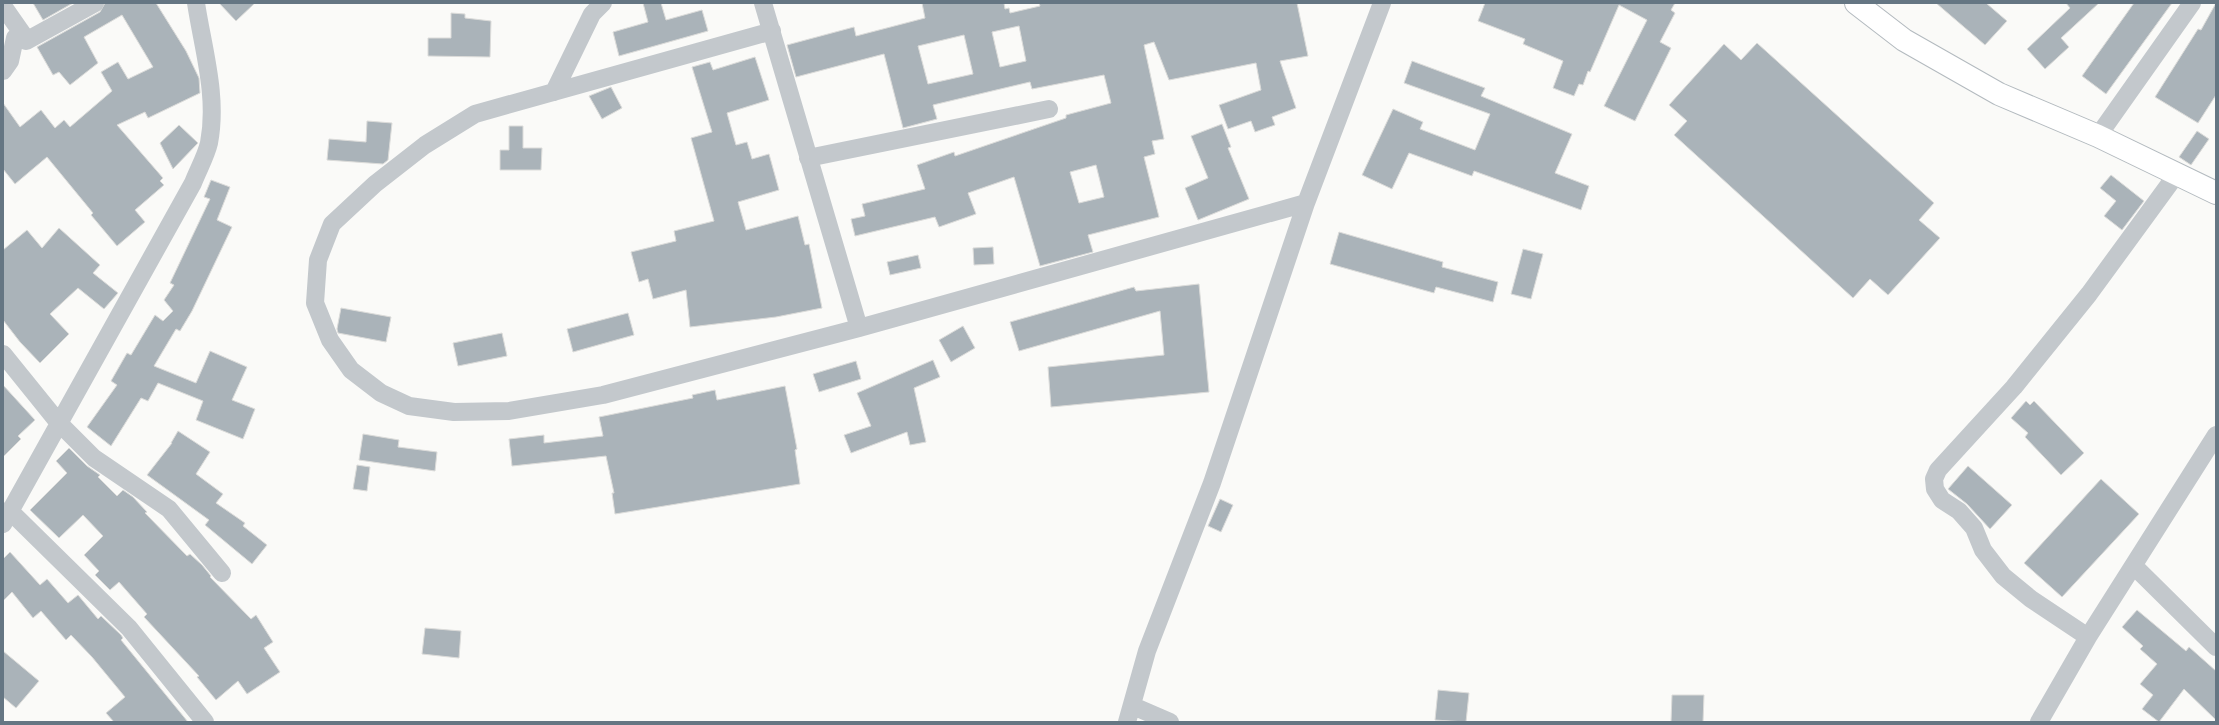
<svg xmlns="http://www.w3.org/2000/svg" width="2219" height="725" font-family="Cabin,sans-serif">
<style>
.building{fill:#aab3b9;stroke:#dcdcda;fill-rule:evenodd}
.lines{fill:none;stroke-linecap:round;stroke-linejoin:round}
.secondary-casing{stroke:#b3babf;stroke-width:24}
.street{stroke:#c3c8cc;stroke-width:18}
.secondary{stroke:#fff;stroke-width:22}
</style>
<rect width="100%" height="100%" fill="#fafaf8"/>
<!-- building -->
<path class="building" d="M33 3H73L43 20Z
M105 3H156L186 51 199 78 200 93 148 118 145 112 117 125 163 178 160 181 164 185 135 210 145 222 117 246 91 215 93 213 47 157 15 184 3 169V103L20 127 41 110 55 128 64 120 70 127 112 91 101 72 118 62 128 79 153 67 122 15 84 37 98 63 70 85 59 72 53 75 37 47 100 12Z
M219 3H255L236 21Z
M643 3H661L666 20 702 10 708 31 619 56 613 32 648 22Z
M922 3H1004L1005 9 1009 8 1010 13 1040 6 1039 3H1297L1308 56 1280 61 1296 108 1272 117 1275 125 1255 132 1251 121 1228 129 1219 105 1261 90 1256 63 1169 80 1154 42 1144 45 1164 139 1152 141 1155 154 1144 157 1159 217 1088 235 1093 252 1040 266 1014 177 968 193 976 214 939 227 935 217 855 236 851 219 865 216 862 204 925 189 917 165 954 152 955 156 1066 118V115L1111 103 1104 75 1032 89 1030 82 933 105 937 119 903 128 884 54 796 77 787 45 854 27 856 36 925 18ZM1019 26 1026 61 1000 67 992 32ZM964 35 973 74 928 84 918 46ZM1096 165 1104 197 1079 203 1070 172Z
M1485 3H1675L1671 10 1675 13 1660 42 1671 48 1635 121 1604 106 1647 20 1619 5 1590 72 1588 71 1583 85 1579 84 1574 96 1553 88 1563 61 1523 44 1525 39 1478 21Z
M1936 3H1986L2007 21 1985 45Z
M2066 3H2099L2061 38 2069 47 2045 69 2027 49 2070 8Z
M2134 3H2172L2106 94 2082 76Z
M2216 3V95L2198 123 2155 97 2198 29 2201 30Z
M451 13 465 14V18L491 21 490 57 428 56V38H451Z
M1757 43 1934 203 1919 220 1940 238 1888 295 1870 279 1853 298 1674 135 1687 121 1669 105 1724 44 1741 60Z
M755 57 769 100 727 113 736 145 747 142 752 159 769 154 779 190 738 202 746 230 798 216 805 245 809 244 822 308 776 317 690 327 686 290 653 299 648 279 639 282 631 252 676 241 674 231 714 221 691 138 712 132 692 67 710 62 713 70Z
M1412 61 1485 88 1481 96 1572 134 1555 173 1589 186 1581 210 1474 171 1472 176 1409 153 1392 189 1362 175 1393 109 1423 122 1420 129 1475 150 1490 114 1404 83Z
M611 87 622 108 602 119 589 96Z
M367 121 392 123 388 160 383 164 327 160 329 139 366 142Z
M1222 124 1231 147 1228 148 1249 199 1198 220 1185 188 1208 178 1191 136Z
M179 125 198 143 173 169 160 143Z
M509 126H523V148H542L541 170H500V150H509Z
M2197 131 2209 139 2191 165 2179 157Z
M2111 175 2144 201 2122 230 2104 216 2116 201 2100 188Z
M211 180 230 187 217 220 232 227 192 311 180 331 176 329 154 366 196 383 210 351 247 367 232 400 255 409 243 439 196 420 203 401 158 383 148 401 141 398 111 446 87 427 117 385 111 381 127 353 131 355 155 315 163 321 173 311 164 300 174 285 170 283 210 199 204 197Z
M59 228 100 265 93 273 118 293 104 309 78 288 50 314 69 334 40 363 20 342 3 320V250L27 230 42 248Z
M1339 232 1443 262 1442 267 1498 282 1493 302 1436 287 1434 293 1330 264Z
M993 247 994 264 974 265 973 248Z
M1523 249 1543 254 1531 299 1511 294Z
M918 255 921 268 890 275 887 262Z
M1199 284 1209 392 1051 407 1048 367 1164 355 1160 311 1019 351 1010 322 1134 287 1136 291Z
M341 308 391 317 386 342 338 333 337 329Z
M628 313 634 335 573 352 567 329Z
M963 326 975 348 951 362 939 340Z
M502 333 507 356 458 366 453 343Z
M933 360 940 377 914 388 926 442 910 445 907 432 851 453 844 435 871 426 857 393Z
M856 361 861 379 819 392 813 374Z
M3 385 35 420 18 436 21 439 3 457Z
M785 386 797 449 795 450 800 484 615 514 612 493H614L606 456 512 466 509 439 544 435V443L603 436 599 417 693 398 692 395 715 390 717 400Z
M2026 401 2030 405 2034 401 2084 453 2061 475 2025 437 2028 433 2011 418Z
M178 431 210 452 196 474 223 494 216 503 245 523 243 526 267 545 252 564 205 525 209 520 147 475 172 443H171Z
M363 434 399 440 398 447 437 452 435 471 359 460Z
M69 448 87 466 100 475 98 477 117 496 123 490 133 497 147 512 145 513 187 556 190 554 202 565 211 576 210 577 251 619 256 615 273 642 264 648 280 672 247 694 238 681 216 700 197 677 199 676 144 617 147 614 119 582 110 590 95 575 99 571 84 555 103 536 83 515 59 538 30 510 67 473 56 461Z
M357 465 370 467 367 491 353 489Z
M1968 466 2012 505 1990 529 1967 504 1948 489Z
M2101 479 2139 514 2062 597 2024 563Z
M1220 499 1233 505 1221 532 1208 526Z
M10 552 40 585 47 579 68 603 78 595 98 619 101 616 121 635 123 638 121 640 188 722H114L106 713 125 697 92 657 71 635 66 640 41 611 33 618 12 592 3 601V559Z
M2137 610 2186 651 2189 647 2216 671V720L2184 689 2159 722 2142 709 2153 695 2140 684 2157 664 2140 649 2143 646 2122 627Z
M425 628 461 631 459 658 422 654Z
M3 651 39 681 16 708 3 697Z
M1438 690 1469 693 1466 722 1435 720Z
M1672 695H1704L1703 722H1671Z"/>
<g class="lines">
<defs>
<path id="secondary" d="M1856 3 1904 40 1999 94 2098 136 2216 193"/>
</defs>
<!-- secondary casing -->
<use href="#secondary" class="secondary-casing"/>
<!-- street -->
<path class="street" d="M763 3 859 328
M3 6 24 36
M772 31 475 114 425 145 375 184 332 224 318 260 315 303 330 340 351 370 381 393 409 406 454 412 509 411 603 395 859 328 1306 203
M3 71 10 61 15 38 24 36 26 41 95 3
M554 92 592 14 603 3
M2098 136 2192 3
M808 158 1049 109
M3 354 58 422 94 458 169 509 222 573
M9 510 129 628 205 722
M3 524 193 183C198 170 206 156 209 143 218 96 203 49 196 3
M2134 566 2216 647
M2088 637 2031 599 2003 576 1983 550 1974 528 1959 511 1942 500 1935 489 1934 479 1938 470 2014 387 2089 294 2176 175
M1133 706 1170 722
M1127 722 1147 651 1212 483 1306 203 1382 3
M2039 722 2088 637 2216 435"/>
<!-- secondary -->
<use href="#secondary" class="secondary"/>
</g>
<!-- border -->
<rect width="2219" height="725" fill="none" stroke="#657683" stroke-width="8"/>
</svg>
